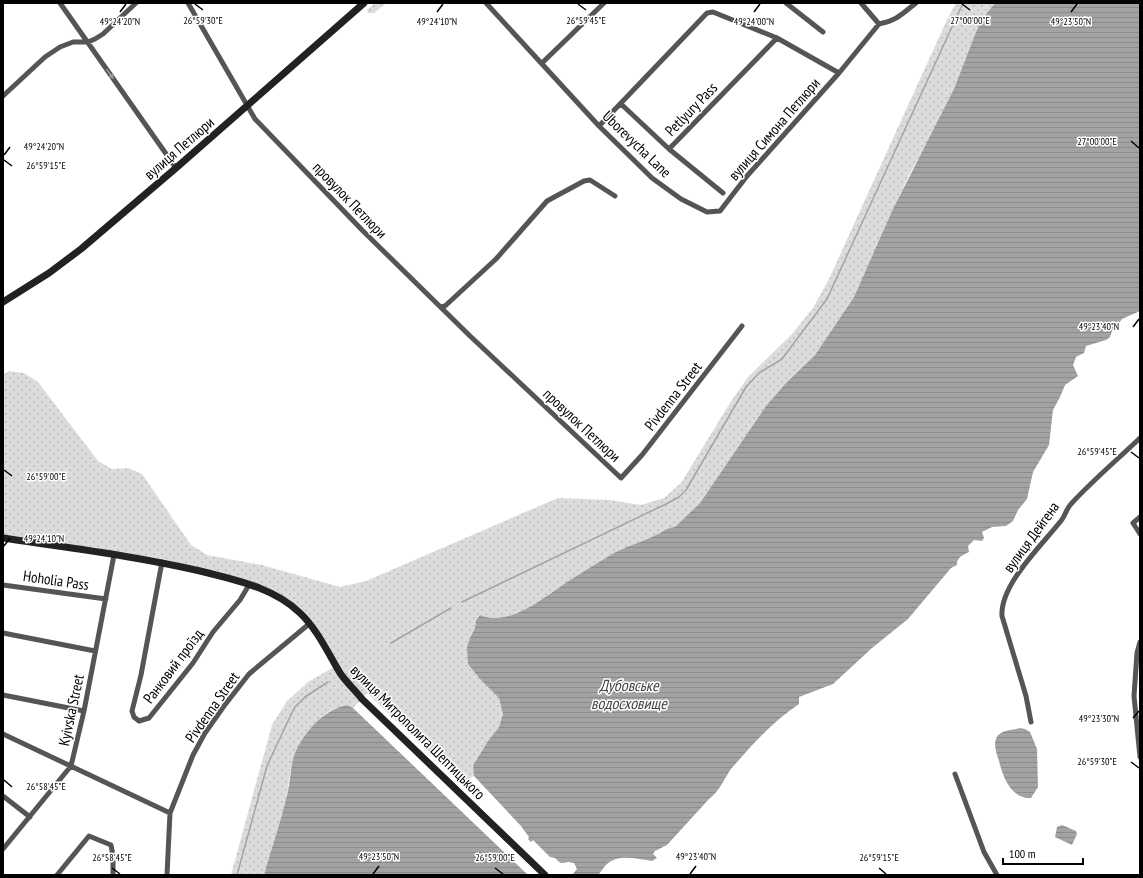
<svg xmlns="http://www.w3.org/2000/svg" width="1143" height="878" font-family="'PT Sans Narrow',sans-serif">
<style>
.grass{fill:url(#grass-dots)}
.water{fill:url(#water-rules)}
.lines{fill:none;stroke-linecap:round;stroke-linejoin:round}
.stream{stroke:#a3a3a3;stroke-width:1.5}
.street{stroke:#555;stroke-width:5}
.secondary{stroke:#222;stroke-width:7}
.oneway{fill:#999}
.ticks{fill:none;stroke:#000;stroke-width:1.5}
.labels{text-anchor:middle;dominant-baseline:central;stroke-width:3;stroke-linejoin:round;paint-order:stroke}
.street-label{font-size:15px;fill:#000;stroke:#fff}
.water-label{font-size:16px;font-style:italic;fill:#444;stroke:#fff}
.ticks-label{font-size:10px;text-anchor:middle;fill:#000;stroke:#fff;stroke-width:3;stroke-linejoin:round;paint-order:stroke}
</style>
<defs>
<pattern id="grass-dots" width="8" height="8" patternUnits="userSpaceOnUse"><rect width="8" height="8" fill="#dcdcdc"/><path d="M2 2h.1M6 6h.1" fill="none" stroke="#bbb" stroke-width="1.8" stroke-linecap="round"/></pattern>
<pattern id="water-rules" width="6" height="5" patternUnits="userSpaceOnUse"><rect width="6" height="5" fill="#a3a3a3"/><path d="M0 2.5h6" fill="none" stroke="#8b8b8b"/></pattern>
</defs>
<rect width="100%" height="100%" fill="#fff"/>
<!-- grass -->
<path class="grass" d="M375 3H386L374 13H368L367 10Z
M956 3H995L983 18 976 32 954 89 931 136 909 175 854 297 815 355 785 384 766 406 700 503 675 528C662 528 666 531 656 535 642 542 627 546 614 553 598 562 583 572 567 582 545 597 508 628 480 615L476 619 475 628 470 638 480 679 499 698 503 714 499 727 488 741 473 764 474 776 461 782 367 693 353 708C330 700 310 728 301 746 298 750 295 755 293 759 289 772 289 786 286 799 280 824 271 850 264 875H231L272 725 287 701 308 682 334 667 303 611 289 600 273 590 241 578 163 559 3 536V375L9 371 24 373 38 382 98 461 112 469 128 468 142 474 191 545 207 555 262 565 340 587 366 581 558 498 610 500 641 505 664 498 681 483 730 403 748 377 792 334 813 308 829 279 946 22Z"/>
<!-- water -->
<path class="water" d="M995 3H1140V311L1122 319 1119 323 1114 325 1110 337 1106 340 1086 346 1084 353 1076 357 1073 365 1078 376 1065 385 1060 397 1053 410 1049 445 1033 472 1027 499 1018 510 1013 521 1006 526 992 527 982 532 984 538 982 541 974 540 968 546 969 552C963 555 956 558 957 565L951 568 908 619 872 648 833 684 799 697V704C773 721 751 746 731 769 724 779 719 792 709 799L667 845 655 851 653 854 657 858 652 861C637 859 618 853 606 865 603 868 601 872 598 875H572L577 869 574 863 568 862 562 863 559 862 555 858 550 857 533 840 531 842 528 839 529 837 521 826 474 776 473 765 488 741 499 727 503 714 499 698 480 679 468 664 467 647 470 638 475 628 476 620 480 615C508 628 545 597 567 582 583 572 598 562 614 553 627 546 642 542 656 535 666 531 662 529 675 527L700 503 766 406 785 384 815 355 854 297 893 209 954 89 976 32 983 18Z
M347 705 353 708 528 875H264C271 850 280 824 286 799 290 786 290 772 293 759 301 735 322 710 347 705Z
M1020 728 1025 729 1030 732 1037 749 1038 787 1031 798C1011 799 1003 777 999 761 996 752 991 739 1001 733 1006 730 1014 730 1020 728Z
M1062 825 1076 831 1077 834 1072 845 1055 837 1057 827Z"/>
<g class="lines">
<!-- stream -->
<path class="stream" d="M462 602 666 504 679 497 686 490 746 387 759 373 782 359 827 299 963 3
M391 643 451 608
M237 875 267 766 288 721 295 707 305 697 328 682"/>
<!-- street -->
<path class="street" d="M60 3 176 168
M188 3 255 119 363 231 469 335 621 478 642 455 742 326
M486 3 599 126 652 178 681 199 707 212 720 211 747 176 839 73 879 24C896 21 902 14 916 3
M786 3 823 32
M861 3 879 24
M542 63 604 3
M3 96 45 57 60 47 73 42H88L95 39 103 34 136 3
M621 104 669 149 777 38
M599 126 707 13 713 12 777 38 839 73
M669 149 723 193
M441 307 445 306 496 259 547 201 584 181 590 180 615 196
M1140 517 1133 523 1140 534
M162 562 141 675 132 711 134 717 139 721 149 718 193 663 213 632 240 600 249 585
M3 585 106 599
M3 633 95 651
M1140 642 1137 653 1134 696 1140 757
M3 695 84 711
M1031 722 1026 696 1002 616C1000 585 1041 546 1060 522 1065 517 1066 509 1071 504 1092 481 1117 460 1140 438
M3 734 170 813
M955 774 984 852 997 875
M3 796 30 817
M3 849 71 766 84 711 114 555
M57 875 89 836 111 845 113 856V875
M167 875 170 813 193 755 205 733 224 706 249 674 309 624"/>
<!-- secondary -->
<path class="secondary" d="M3 302 49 273 81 249 176 168 364 3
M3 538C69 548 136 556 200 571 235 580 273 587 300 613 317 629 328 653 340 673 346 682 355 690 362 699L545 875"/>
</g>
<!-- one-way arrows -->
<defs><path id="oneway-solid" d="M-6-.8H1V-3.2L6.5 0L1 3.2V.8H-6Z"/></defs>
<use class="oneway" href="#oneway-solid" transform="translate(110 74) rotate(55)"/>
<!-- ticks -->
<path class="ticks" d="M195 4 203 10M578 4 586 10M962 4 970 10M120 12 126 4M437 12 443 4M754 12 760 4M1071 12 1077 4M1131 141 1139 148M4 155 10 147M4 160 12 166M1133 327 1139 319M1131 452 1139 458M4 470 12 476M4 546 10 538M1133 718 1139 711M1131 762 1139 768M4 780 12 787M112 868 120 874M495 868 503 874M879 868 886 874M373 874 379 866M690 874 696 866"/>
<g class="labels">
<!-- street labels -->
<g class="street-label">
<text transform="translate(691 109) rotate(-46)">Petlyury Pass</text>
<text transform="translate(774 129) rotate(-49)">вулиця Симона Петлюри</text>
<text transform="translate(637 144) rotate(44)">Uborevycha Lane</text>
<text transform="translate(179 148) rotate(-41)">вулиця Петлюри</text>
<text transform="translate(350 200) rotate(46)">провулок Петлюри</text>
<text transform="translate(673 396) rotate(-52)">Pivdenna Street</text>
<text transform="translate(582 425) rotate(43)">провулок Петлюри</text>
<text transform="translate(1031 537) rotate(-54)">вулиця Дейгена</text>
<text transform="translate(56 580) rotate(8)">Hoholia Pass</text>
<text transform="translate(173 666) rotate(-53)">Ранковий проїзд</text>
<text transform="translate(212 707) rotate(-55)">Pivdenna Street</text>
<text transform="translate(71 710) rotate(-78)">Kyivska Street</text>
<text transform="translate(418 732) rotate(45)">вулиця Митрополита Шептицького</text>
</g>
<!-- water labels -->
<g class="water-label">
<text x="629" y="685">Дубовське<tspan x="629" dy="18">водосховище</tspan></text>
</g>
</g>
<g class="ticks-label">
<text x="203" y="24">26°59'30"E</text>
<text x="586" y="24">26°59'45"E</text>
<text x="970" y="24">27°00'00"E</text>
<text x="120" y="25">49°24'20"N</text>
<text x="437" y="25">49°24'10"N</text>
<text x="754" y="25">49°24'00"N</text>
<text x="1071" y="25">49°23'50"N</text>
<text x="1097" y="145">27°00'00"E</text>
<text x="44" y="150">49°24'20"N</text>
<text x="46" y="169">26°59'15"E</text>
<text x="1099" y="330">49°23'40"N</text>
<text x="1097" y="455">26°59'45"E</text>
<text x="46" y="480">26°59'00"E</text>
<text x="44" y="542">49°24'10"N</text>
<text x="1099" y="722">49°23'30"N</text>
<text x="1097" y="765">26°59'30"E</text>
<text x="46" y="790">26°58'45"E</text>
<text x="379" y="860">49°23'50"N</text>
<text x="696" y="860">49°23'40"N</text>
<text x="112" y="861">26°58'45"E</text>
<text x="495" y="861">26°59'00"E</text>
<text x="879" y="861">26°59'15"E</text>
</g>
<!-- border -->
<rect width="1143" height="878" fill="none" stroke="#000000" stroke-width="8"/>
<!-- scale -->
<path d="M1003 858v6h80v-6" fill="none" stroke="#000000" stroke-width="2"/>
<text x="1009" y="858" font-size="12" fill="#000000" stroke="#ffffff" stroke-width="3" paint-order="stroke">100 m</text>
</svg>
